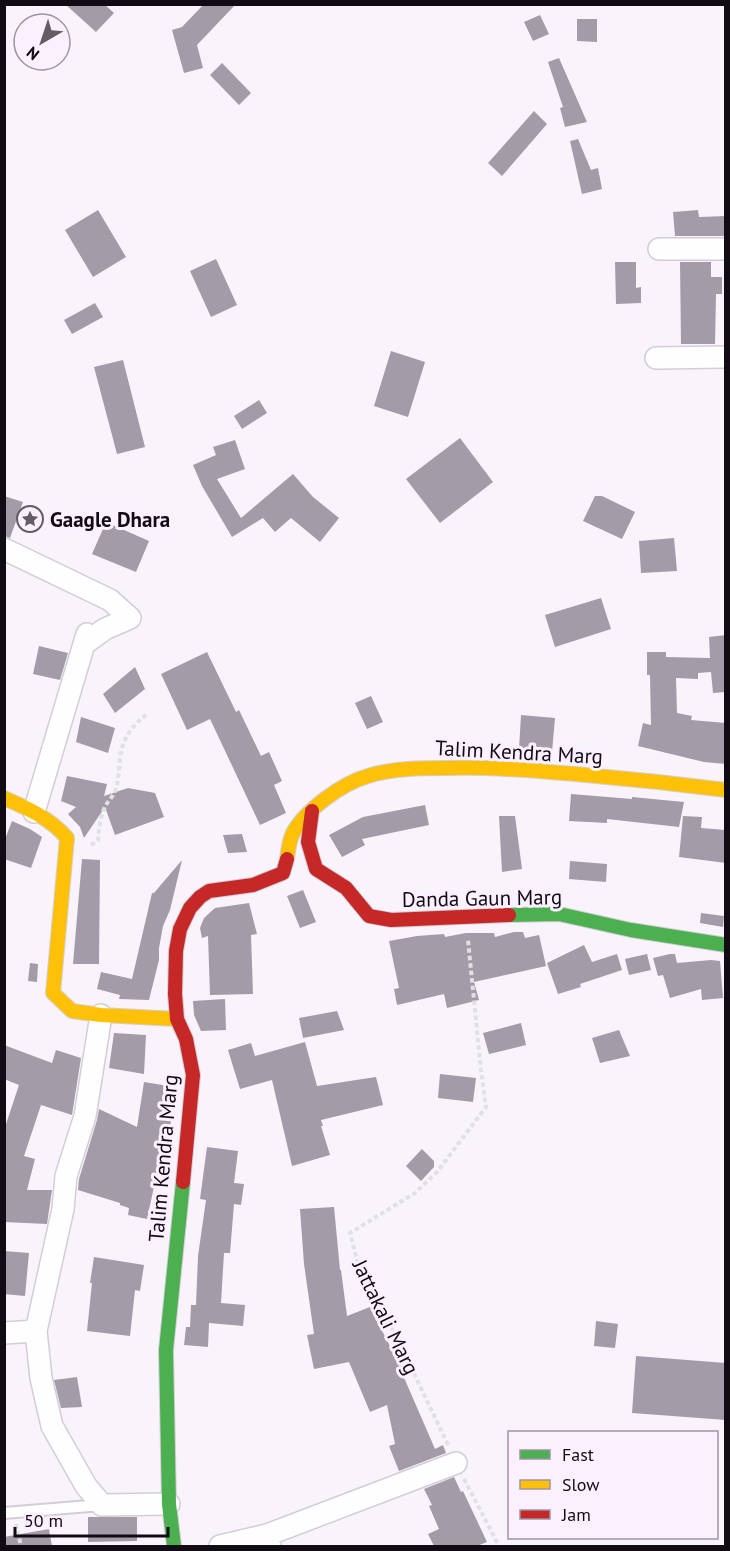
<svg xmlns="http://www.w3.org/2000/svg" width="730" height="1551" font-family="'PT Sans',sans-serif">
<style>
.building{fill:#a39ba7}
.lines{fill:none;stroke-linecap:round;stroke-linejoin:round}
.lane-casing{stroke:#d3ced6;stroke-width:14}
.street-casing{stroke:#d3ced6;stroke-width:24}
.fast-casing{stroke:#d3ced6;stroke-width:16}
.slow-casing{stroke:#d3ced6;stroke-width:16}
.jam-casing{stroke:#d3ced6;stroke-width:16}
.path{stroke:#e1e0e2;stroke-width:4;stroke-dasharray:4.5 3;stroke-linecap:butt}
.lane{stroke:#fefdff;stroke-width:10}
.street{stroke:#fefdff;stroke-width:21}
.fast{stroke:#4caf50;stroke-width:14}
.slow{stroke:#ffc107;stroke-width:14}
.jam{stroke:#c62828;stroke-width:14}
.labels{text-anchor:middle;dominant-baseline:central;stroke-width:6;stroke-linejoin:round;paint-order:stroke}
.poi-label{font-size:21px;font-weight:bold;fill:#110c13;stroke:#faf0ff;text-anchor:start}
.street-label{font-size:21px;fill:#110c13;stroke:#faf0ff}
</style>
<rect width="100%" height="100%" fill="#f9f4fc"/>
<!-- building -->
<path class="building" d="M65 4H104L114 13 96 32Z
M204 4H236L197 45 203 68 184 73 172 30 182 27Z
M540 15 549 34 533 41 524 22Z
M577 19H597V42L577 41Z
M559 58 587 122 565 127 560 108 563 107 548 62Z
M222 63 251 93 239 105 210 75Z
M534 111 547 124 502 176 488 163Z
M578 139 591 170 598 168 602 189 582 194 570 141Z
M98 210 126 257 93 277 65 230Z
M698 210 699 217 726 216V236H675L673 212Z
M216 259 237 305 211 317 190 271Z
M615 262H636V288L641 287V303L616 304Z
M680 262H711V277H722V294H716L715 344H681Z
M95 303 103 317 72 334 64 320Z
M391 351 425 362 408 417 374 406Z
M123 360 145 447 117 454 94 367Z
M259 400 267 413 242 429 234 416Z
M460 438 493 482 440 523 406 479Z
M235 440 245 469 217 479 241 518 293 474 313 497 339 518 320 542 291 518 275 532 263 518 232 537 202 486 193 465 216 455 213 447Z
M4 496 23 502 10 538 4 536Z
M595 496H602L635 512 622 539 583 521Z
M106 522 149 541 136 572 92 554Z
M674 538 677 571 641 573 639 541Z
M601 598 611 629 555 647 545 615Z
M726 635V692L713 693 711 672 698 673V679L676 678 677 713 692 716 691 720 726 723V764L704 762 638 746 643 723 651 725 650 675H647V652H666V657L710 658 709 637Z
M39 646 68 653 60 680 33 674Z
M207 652 236 712 239 710 261 756 269 752 282 781 274 785 286 813 260 825 210 719 187 730 161 674Z
M135 667 145 689 115 713 103 694Z
M371 696 383 722 367 729 355 703Z
M521 715 555 718 552 752 519 749Z
M81 717 115 728 108 753 76 742Z
M67 776 107 784 104 796 128 788 155 793 164 817 115 835 105 807 84 838 80 827 68 814 76 807 61 801Z
M571 794 632 799V797L684 802 679 827 607 819V823L569 821Z
M425 805 429 825 362 839 365 845 342 857 329 835 363 817Z
M499 816H515L522 869 502 872Z
M683 816 702 817 701 828 726 830V863L679 857Z
M12 821 30 829 42 837 31 868 4 859V842Z
M242 834 247 852 228 853 223 835Z
M82 859 100 860 99 964H73Z
M182 860 170 910 163 926 159 948V960L149 1000 119 999 120 995 97 989 101 972 132 979 152 893H154Z
M570 861 607 864 606 882 569 879Z
M303 890 316 922 300 928 287 896Z
M249 903 257 934 251 935 253 994 210 995 208 936 202 938 200 928 204 918 215 908Z
M701 913 724 916 723 927 700 923Z
M514 932H523L525 938 539 935 546 966 474 982 479 1000 447 1008 444 994 397 1005 394 989 399 988 389 941 417 936 444 934 445 937 466 933H494L495 937Z
M584 945 592 962 617 954 622 970 580 984 581 987 558 994 547 963Z
M647 954 651 970 629 975 625 959Z
M670 954H675L677 963 711 960 720 961 723 998 702 1000 701 989 670 998 663 975 658 976 653 958Z
M30 963 38 964 37 982 28 981Z
M225 999 226 1030 201 1031 194 1015 193 1001Z
M337 1011 344 1030 303 1038 299 1018Z
M521 1023 526 1045 489 1054 483 1033Z
M619 1030 630 1056 600 1063 592 1038Z
M114 1033 146 1035 144 1074 109 1068Z
M305 1042 317 1086 376 1077 383 1105 321 1120 323 1126H321L330 1155 292 1166 272 1080 240 1089 228 1050 251 1043 255 1056Z
M4 1045 52 1063 56 1050 81 1058 72 1115 41 1105 24 1156 35 1159 27 1190H52L47 1224 4 1222V1130L19 1085 4 1079Z
M440 1074 476 1078 473 1102 438 1098Z
M144 1082 175 1087 172 1116 161 1174 157 1173 147 1219 128 1215 129 1208 120 1205V1203L78 1190 79 1179 97 1120 99 1109 137 1127Z
M207 1147 238 1151 234 1183 244 1184 241 1205 234 1204 230 1253H224L221 1303 245 1305 243 1326 209 1323 208 1347 184 1345 186 1327H190L191 1305H196L198 1256 206 1200 200 1199Z
M422 1149 434 1161V1167L421 1181 406 1166Z
M334 1207 340 1270H341L347 1316 370 1307 394 1354 399 1352 407 1371 402 1373 435 1449 443 1445 446 1453 399 1471 389 1446 395 1444 387 1405 370 1412 349 1362 314 1369 307 1335 314 1334 304 1264 300 1209Z
M4 1251 29 1253 25 1296 4 1294Z
M94 1257 144 1265 140 1291 135 1290 130 1336 87 1331 92 1283H90Z
M596 1321 618 1324 615 1348 594 1346Z
M636 1356 726 1363V1420L632 1413Z
M77 1377 82 1407 61 1408 54 1380Z
M454 1477 461 1492 463 1491 487 1542 477 1546H434L428 1534 439 1529 429 1506 432 1505 424 1489Z
M88 1517H137V1541L88 1542Z
M49 1529 52 1546H4V1537Z"/>
<g class="lines">
<defs>
<path id="lane" d="M4 1513 102 1505"/>
<path id="street" d="M659 249H726
M656 358 726 357
M4 549 110 600 130 618 105 629 84 644
M34 812 87 634
M36 1331 63 1209 66 1176 85 1116 101 1015
M4 1333 36 1331 41 1378 52 1426 86 1486 102 1505 169 1504
M267 1535 456 1463
M220 1546 267 1535 270 1546"/>
<path id="fast" d="M509 915 559 914 631 930 726 945
M174 1546 169 1504 166 1350 183 1182"/>
<path id="slow" d="M4 798C27 808 50 818 67 838L53 993 72 1011 101 1015 177 1019
M287 859C288 851 289 841 293 833 305 810 343 783 368 776 393 768 423 768 449 768 495 767 540 771 586 775 632 779 679 784 726 790"/>
<path id="jam" d="M312 811 308 842 316 869 346 888 369 916 391 920 509 915
M183 1182 193 1075 186 1039 177 1019 175 994 176 951 180 929 190 908 200 897 209 891 253 885 283 873 287 859"/>
</defs>
<!-- lane casing -->
<use href="#lane" class="lane-casing"/>
<!-- street casing -->
<use href="#street" class="street-casing"/>
<!-- fast casing -->
<use href="#fast" class="fast-casing"/>
<!-- slow casing -->
<use href="#slow" class="slow-casing"/>
<!-- jam casing -->
<use href="#jam" class="jam-casing"/>
<!-- path -->
<path class="path" d="M91 845 98 840C99 829 100 817 105 807 107 802 113 797 115 791 119 780 119 769 120 758 122 739 132 726 146 715
M448 1445 401 1346 358 1264 350 1233 415 1193 437 1172 486 1107 481 1070 468 940
M464 1479 499 1546
M16 1524 21 1546"/>
<!-- lane -->
<use href="#lane" class="lane"/>
<!-- street -->
<use href="#street" class="street"/>
<!-- fast -->
<use href="#fast" class="fast"/>
<!-- slow -->
<use href="#slow" class="slow"/>
<!-- jam -->
<use href="#jam" class="jam"/>
</g>
<!-- icons -->
<defs>
<symbol id="sight-ring" viewBox="-11 -11 22 22"><circle r="9.5" fill="#faf0ff" stroke="#625d65" stroke-width="1.5"/><path d="M0-6L1.8-2.2L6-1.7L2.9 1.2L3.7 5.4L0 3.3L-3.7 5.4L-2.9 1.2L-6-1.7L-1.8-2.2Z" fill="#625d65"/></symbol>
</defs>
<g fill-rule="evenodd">
<use href="#sight-ring" x="15" y="504" width="30" height="30"/>
</g>
<g class="labels">
<!-- poi labels -->
<g class="poi-label">
<text x="50" y="519">Gaagle Dhara</text>
</g>
<!-- street labels -->
<g class="street-label">
<text transform="translate(519 752) rotate(3)">Talim Kendra Marg</text>
<text transform="translate(482 898) rotate(-1)">Danda Gaun Marg</text>
<text transform="translate(163 1158) rotate(-85)">Talim Kendra Marg</text>
<text transform="translate(386 1317) rotate(64)">Jattakali Marg</text>
</g>
</g>
<!-- border -->
<rect width="730" height="1551" fill="none" stroke="#110c13" stroke-width="12"/>
<!-- legend -->
<rect x="508" y="1431" width="210" height="108" fill="#faf0ff" stroke="#9d95a1" stroke-width="1.5"/>
<rect x="520" y="1450" width="30" height="9" fill="#4caf50" stroke="#9d95a1" stroke-width="1.5"/>
<text x="562" y="1461" font-size="18" fill="#110c13">Fast</text>
<rect x="520" y="1480" width="30" height="9" fill="#ffc107" stroke="#9d95a1" stroke-width="1.5"/>
<text x="562" y="1491" font-size="18" fill="#110c13">Slow</text>
<rect x="520" y="1510" width="30" height="9" fill="#c62828" stroke="#9d95a1" stroke-width="1.5"/>
<text x="562" y="1521" font-size="18" fill="#110c13">Jam</text>
<!-- north arrow -->
<g transform="translate(42 42) rotate(219)"><circle r="28" fill="#faf0ff" stroke="#9d95a1" stroke-width="1.5"/>
<path d="M0-4.5L10 22L0 15L-10 22Z" fill="#625d65"/>
<text y="-9" font-size="16" font-weight="bold" text-anchor="middle" fill="#110c13">N</text>
</g>
<!-- scale -->
<path d="M15 1527v9h153v-9" fill="none" stroke="#110c13" stroke-width="3"/>
<text x="24" y="1527" font-size="18" fill="#110c13" stroke="#faf0ff" stroke-width="4.5" paint-order="stroke">50 m</text>
</svg>
